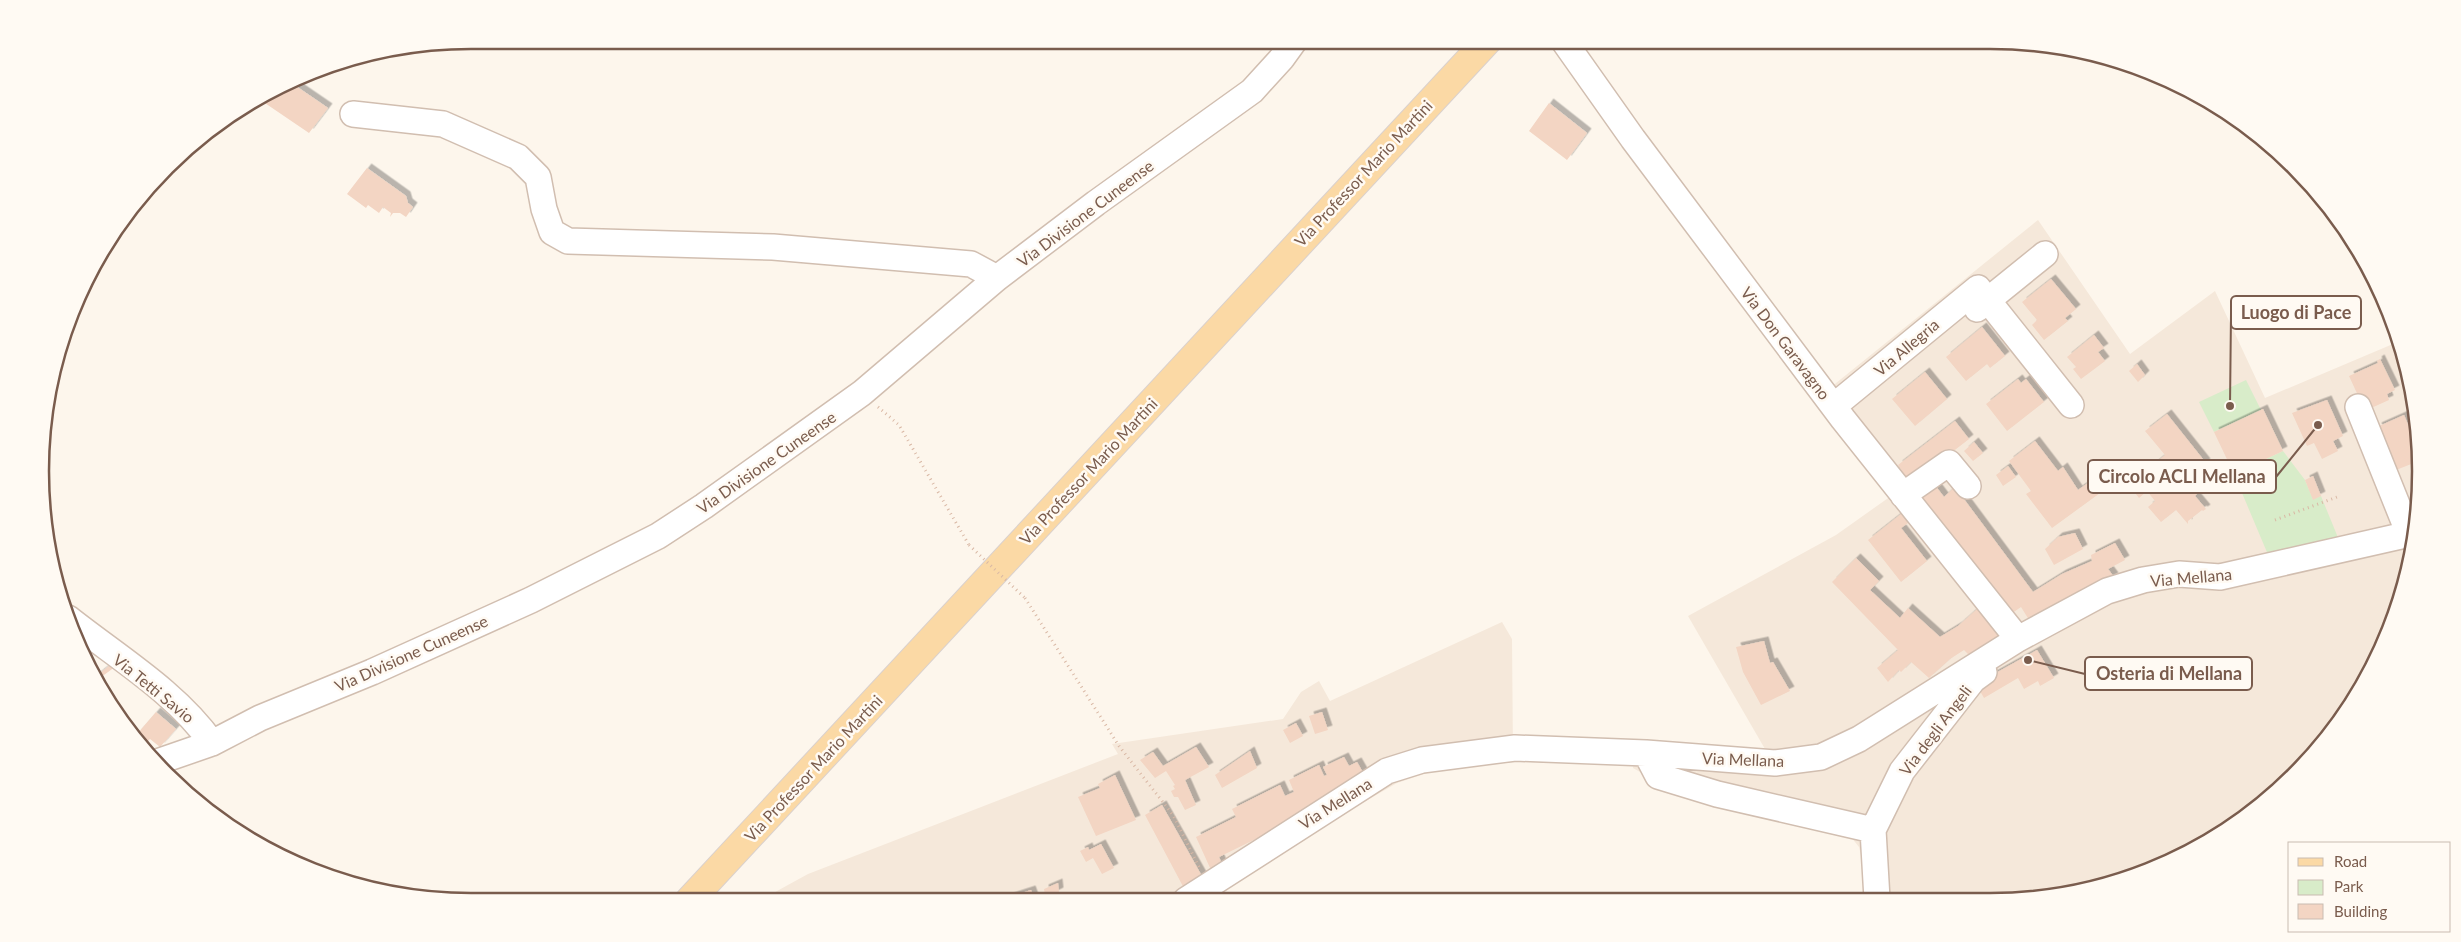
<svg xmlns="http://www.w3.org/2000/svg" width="2461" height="942" font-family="Lato,sans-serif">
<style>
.residential{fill:#f5e8da}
.green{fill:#d8ecc9}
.building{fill:#f3d5c3;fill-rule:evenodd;filter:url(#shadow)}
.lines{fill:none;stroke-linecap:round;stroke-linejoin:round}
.minor-casing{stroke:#d1beb0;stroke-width:28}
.major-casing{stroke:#dad1cd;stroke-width:30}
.path{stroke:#d9b8a5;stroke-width:3;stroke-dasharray:1 4;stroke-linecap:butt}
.minor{stroke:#fff;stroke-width:25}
.major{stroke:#fbd9a5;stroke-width:28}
.path-bridge{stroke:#d9b8a5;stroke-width:3;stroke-dasharray:1 4;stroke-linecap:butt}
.labels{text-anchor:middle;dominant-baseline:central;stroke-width:5;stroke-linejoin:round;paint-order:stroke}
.street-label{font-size:16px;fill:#7a5c4d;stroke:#fffaf3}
.rim{fill:none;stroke:#7a5c4d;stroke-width:2.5}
.leader{fill:none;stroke:#7a5c4d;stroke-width:2}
.callout-dot{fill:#7a5c4d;stroke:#fffaf3;stroke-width:2}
.callout{fill:#fffaf3;stroke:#7a5c4d;stroke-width:2}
.callout-label{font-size:18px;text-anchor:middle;font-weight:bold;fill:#7a5c4d}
</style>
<defs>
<filter id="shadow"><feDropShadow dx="4.5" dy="-4.5" stdDeviation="0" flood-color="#0004"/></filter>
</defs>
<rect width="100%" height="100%" fill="#fdf6ec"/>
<!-- residential -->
<path class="residential" d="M2038 220 2130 354 2215 291 2265 398 2400 341 2417 415 2420 499 2406 583 2363 687 2274 795 2180 858 2047 898 1865 899 1861 855 1859 847 1851 837 1647 776 1633 768 1637 743 1765 749 1688 616 1836 535 1891 496 1820 396Z
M1502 622 1512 639 1513 756 1433 771 1397 783 1236 876 1210 900 759 901 808 874 1118 754 1112 744 1283 719 1301 692 1319 681 1330 701Z"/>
<!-- green -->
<path class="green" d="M2246 380 2261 410 2214 432 2199 402Z
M2283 451 2305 480 2313 499 2321 496 2339 540 2269 557 2234 474Z"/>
<!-- building -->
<path class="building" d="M290 82 328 108 309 133 256 97Z
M1549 103 1587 133 1567 160 1529 131Z
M367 168 406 196 408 203 413 207 406 217 400 213H393L390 217 391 213 383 207 379 213 368 205 366 208 347 194Z
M2051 279 2076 309 2065 318 2068 321 2044 340 2032 325 2037 320 2022 302Z
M1982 327 2005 356 1990 368 1987 364 1966 381 1946 357Z
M2094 335 2104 348 2098 352 2105 361 2081 379 2073 369 2076 367 2067 357Z
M2380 359 2395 390 2387 394 2389 400 2369 409 2361 402 2349 376 2378 363 2377 361Z
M2137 364 2145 375 2138 382 2129 371Z
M1925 372 1947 399 1915 426 1892 399Z
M2018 379 2021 383 2026 379 2044 402 2007 431 1986 404Z
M2327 400 2343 436 2333 441 2338 451 2322 459 2314 443 2307 446 2292 413Z
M2263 409 2283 451 2234 474 2214 432Z
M2167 414 2206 463 2198 469 2208 479V482L2195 496 2206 509 2203 511 2202 510 2188 521V524L2176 510 2161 522 2148 507 2155 501 2147 491 2139 498 2129 485 2165 455 2145 431ZM2172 465 2178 472 2171 478 2165 470Z
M2404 415 2418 448 2419 461 2396 470 2377 427Z
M1955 421 1969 439 1912 483 1894 472 1900 468 1898 465Z
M2035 441 2058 471 2063 467 2078 490 2102 473 2111 485 2052 528 2026 494 2031 491 2009 461Z
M1974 442 1983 453 1973 461 1964 451Z
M2008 466 2016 477 2003 486 1996 475Z
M2313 476 2321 496 2313 500 2305 480Z
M1931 480 1944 497 1955 487 2033 592 2062 574 2092 561 2091 555 2115 543 2125 560 2108 569 2114 577 2031 623 2021 607 2005 618 1913 495Z
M1901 514 1908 523 1901 528 1927 561 1901 582 1868 540Z
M2075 533 2083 549 2054 565 2045 549 2058 537Z
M1856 558 1879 581 1870 590 1900 618 1908 608 1940 637 1958 626 1984 603 2007 631 1969 655 1964 650 1950 659 1929 678 1911 662 1901 672 1899 670 1888 682 1877 668 1898 650 1832 582Z
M1764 641 1770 663 1773 662 1790 691 1761 705 1743 672 1736 647Z
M2037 650 2054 678 2040 686 2038 681 2024 689 2018 678 1984 698 1976 684Z
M115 661 119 664 97 680 95 677Z
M156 712 176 729 160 747 150 739 147 742 137 734Z
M1322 712 1328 730 1315 734 1309 716Z
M1296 723 1303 736 1290 743 1283 730Z
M1196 747 1209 767 1185 780 1196 805 1185 810 1178 797H1174L1171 791 1175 789 1173 786 1175 785 1166 771 1155 778 1140 760 1153 752 1163 766Z
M1250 751 1257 768 1222 788 1215 775Z
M1344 757 1349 766 1357 762 1365 776 1274 830 1219 857 1222 864 1211 870 1196 837 1236 817 1232 809 1280 785 1285 796 1294 792 1289 780 1319 765 1324 776 1327 775 1323 767Z
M1115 775 1136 820 1096 836 1078 797 1100 788 1098 784Z
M1162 805 1203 878 1186 892 1145 815Z
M1101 844 1114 868 1102 874 1093 858 1086 862 1080 851 1088 847 1089 850Z
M1058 883 1059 892 1053 895 1054 901H1046L1044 889Z
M1031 890 1035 901H1000V900Z"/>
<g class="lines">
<defs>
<path id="minor" d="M1563 40 1633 139 1843 419 2018 639
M353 114 443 124 518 157 538 177 544 209 552 232 568 241 773 247 971 264 997 278
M1977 309 2045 254
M1834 406 1978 288 2071 405
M2358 407 2409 534
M1903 495 1949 463 1968 486
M68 618C117 657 176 692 212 743
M1646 753 1658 776 1717 794 1873 830
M160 761 212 743 260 718 372 672 531 600 658 536 704 506 862 393 997 278 1096 203 1252 91 1282 58 1295 40
M1877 899 1873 830 1902 771 1973 680 1984 672
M1186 900 1387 771 1422 760 1515 748 1646 753 1775 763 1821 757 1859 739 2018 639 2107 591 2143 580 2179 574 2220 577 2414 533"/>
<path id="major" d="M689 901 1488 40"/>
</defs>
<!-- minor casing -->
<use href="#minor" class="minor-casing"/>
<!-- major casing -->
<use href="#major" class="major-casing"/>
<!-- path -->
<path class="path" d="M878 407 899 425 969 545
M2275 520 2337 497
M1025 598 1119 746 1173 815 1199 867"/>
<!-- minor -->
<use href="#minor" class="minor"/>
<!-- major -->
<use href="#major" class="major"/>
<!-- path-bridge -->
<path class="path-bridge" d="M969 545 1025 598"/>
</g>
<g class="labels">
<!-- street labels -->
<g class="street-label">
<text transform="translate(1363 173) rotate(-47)">Via Professor Mario Martini</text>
<text transform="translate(1085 213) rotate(-37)">Via Divisione Cuneense</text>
<text transform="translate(1786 343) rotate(53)">Via Don Garavagno</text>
<text transform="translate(1906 347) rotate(-40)">Via Allegria</text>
<text transform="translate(766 462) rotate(-35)">Via Divisione Cuneense</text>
<text transform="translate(1088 471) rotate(-47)">Via Professor Mario Martini</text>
<text transform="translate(2191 577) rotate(-5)">Via Mellana</text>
<text transform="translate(411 653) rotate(-24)">Via Divisione Cuneense</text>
<text transform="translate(154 688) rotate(39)">Via Tetti Savio</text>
<text transform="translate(1935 730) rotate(-53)">Via degli Angeli</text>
<text transform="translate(1743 759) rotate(2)">Via Mellana</text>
<text transform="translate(813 768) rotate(-47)">Via Professor Mario Martini</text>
<text transform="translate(1335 803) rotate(-32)">Via Mellana</text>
</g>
</g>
<!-- crop -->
<path d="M0 0H2461V942H0ZM471 49H1990A422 422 0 0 1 2412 471V471A422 422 0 0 1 1990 893H471A422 422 0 0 1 49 471V471A422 422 0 0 1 471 49Z" fill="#fffaf3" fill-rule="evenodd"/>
<path class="rim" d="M471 49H1990A422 422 0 0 1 2412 471V471A422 422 0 0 1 1990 893H471A422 422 0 0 1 49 471V471A422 422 0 0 1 471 49Z"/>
<!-- callouts -->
<path class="leader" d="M2230 406L2231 313M2318 425L2276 477M2028 660L2085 674"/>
<g class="callout-dot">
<circle cx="2230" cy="406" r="5"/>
<circle cx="2318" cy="425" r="5"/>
<circle cx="2028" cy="660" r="5"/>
</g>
<g class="callout">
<rect x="2231" y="296" width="130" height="33" rx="5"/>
<rect x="2088" y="460" width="188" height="33" rx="5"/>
<rect x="2085" y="657" width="167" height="33" rx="5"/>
</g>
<g class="callout-label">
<text x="2296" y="319">Luogo di Pace</text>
<text x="2182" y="483">Circolo ACLI Mellana</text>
<text x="2169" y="680">Osteria di Mellana</text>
</g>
<!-- legend -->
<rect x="2288" y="842" width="162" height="90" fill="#fffaf3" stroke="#cabbb1"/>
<rect x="2298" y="858" width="25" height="8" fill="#fbd9a5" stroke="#cabbb1"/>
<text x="2334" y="867" font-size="15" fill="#7a5c4d">Road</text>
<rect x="2298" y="880" width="25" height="15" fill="#d8ecc9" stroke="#cabbb1"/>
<text x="2334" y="892" font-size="15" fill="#7a5c4d">Park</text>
<rect x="2298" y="904" width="25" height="15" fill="#f3d5c3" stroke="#cabbb1"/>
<text x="2334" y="917" font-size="15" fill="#7a5c4d">Building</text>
</svg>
